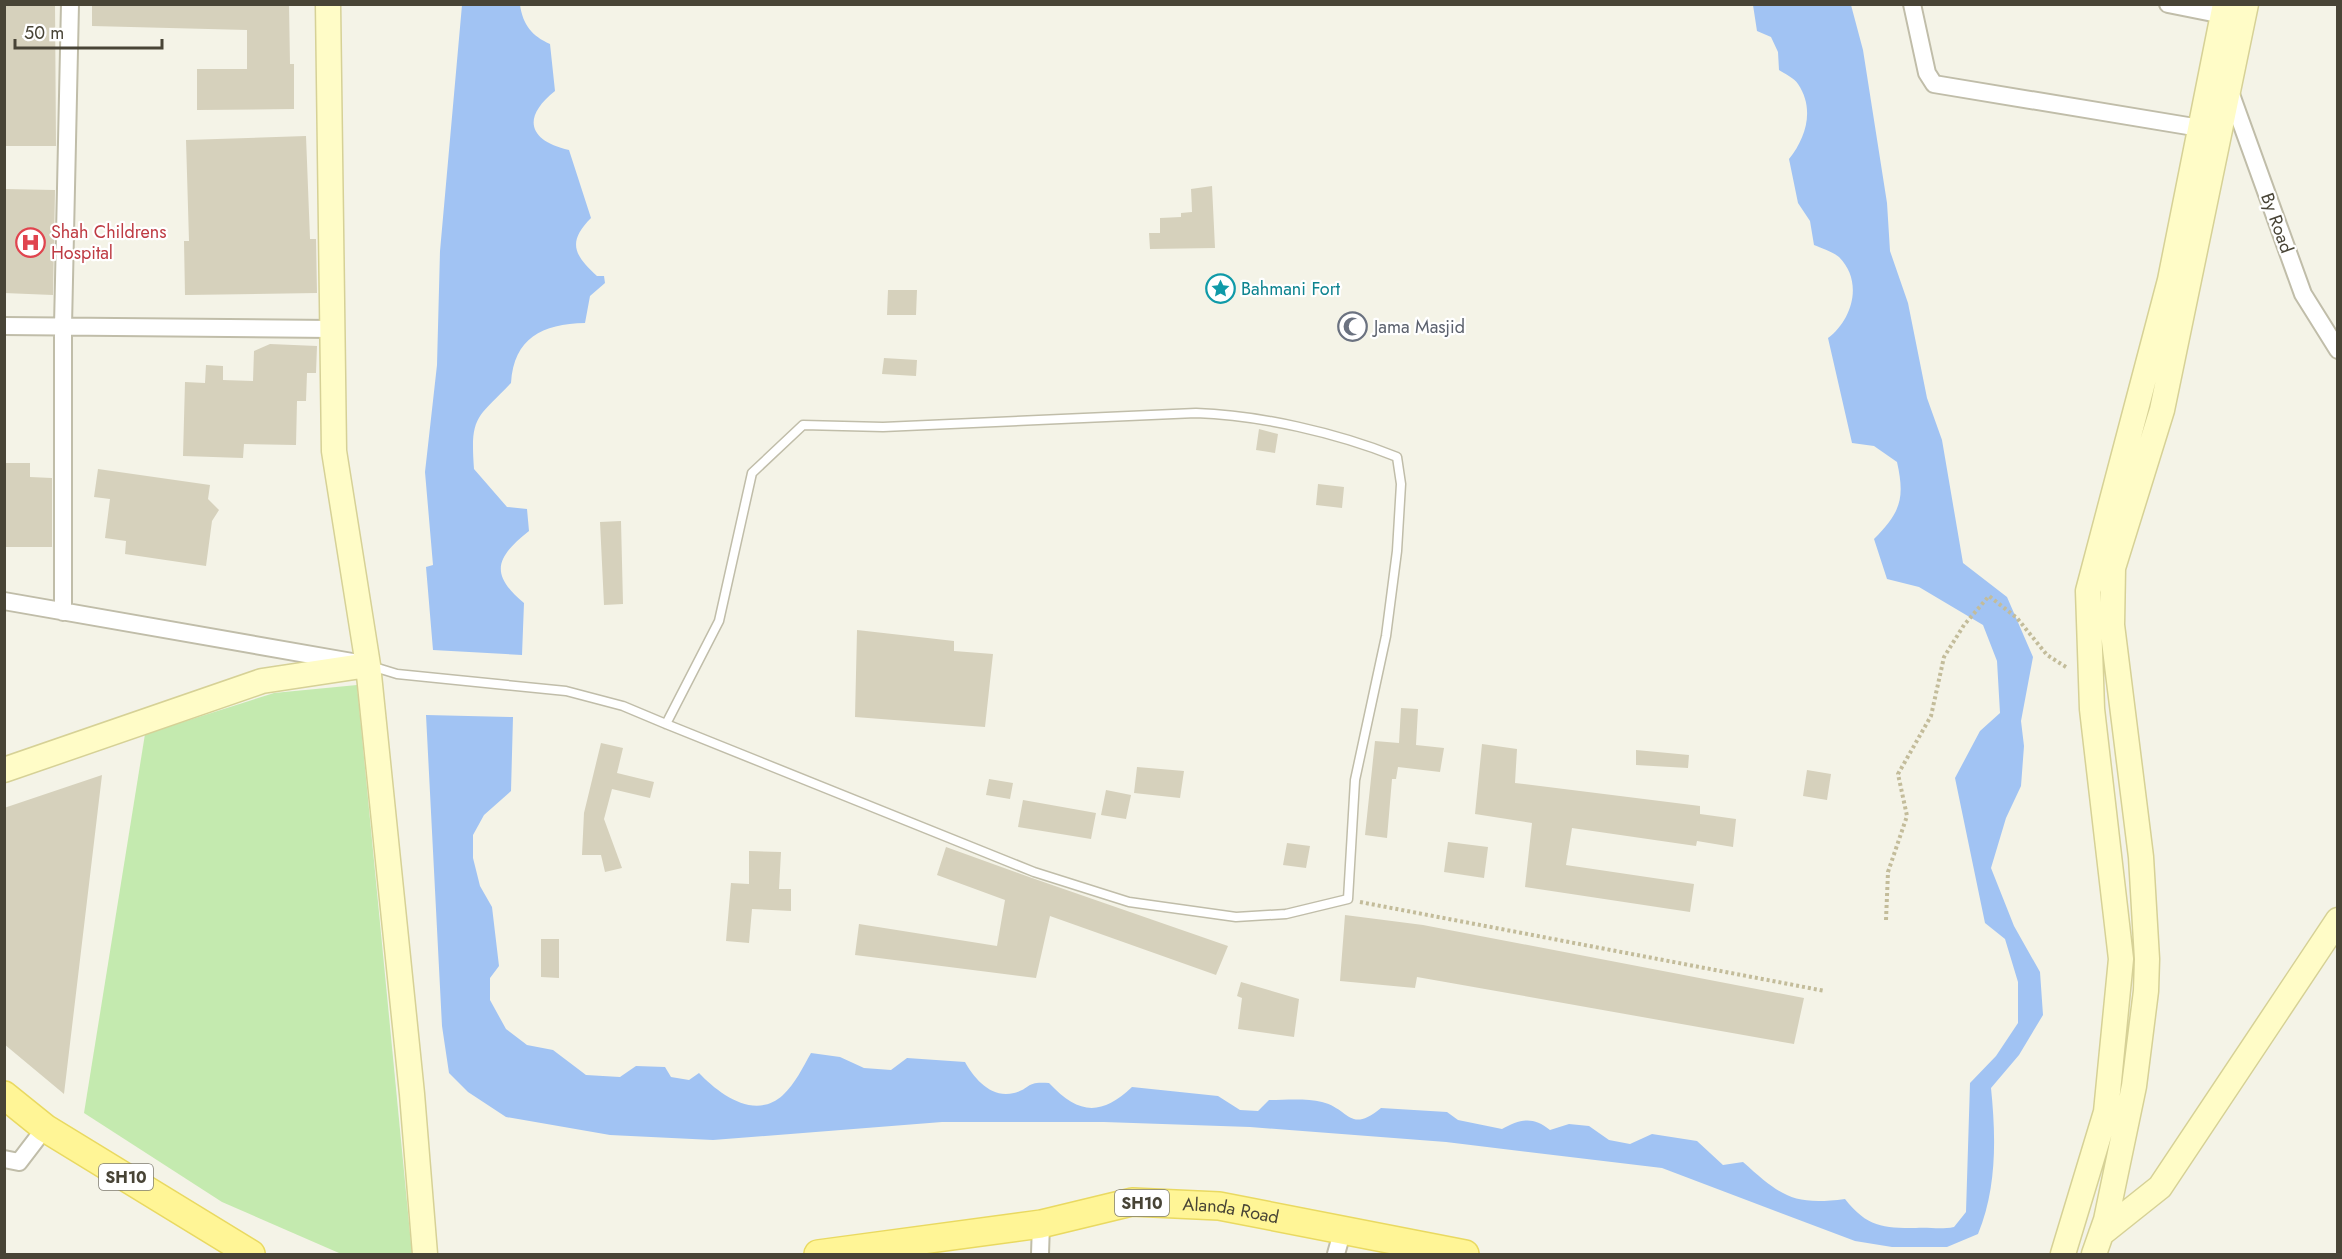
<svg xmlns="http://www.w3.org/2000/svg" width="2342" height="1259" font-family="Jost,sans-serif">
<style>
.green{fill:#c4eaaf}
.water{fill:#a1c3f3}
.building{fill:#d6d1bc}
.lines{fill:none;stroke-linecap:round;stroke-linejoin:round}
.lane-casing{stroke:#c0bda9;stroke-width:11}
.street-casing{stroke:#c0bda9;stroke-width:20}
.secondary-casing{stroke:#d6d196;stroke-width:27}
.primary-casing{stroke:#e9d961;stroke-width:30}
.path{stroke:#c3bc9a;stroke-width:4;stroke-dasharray:3 3;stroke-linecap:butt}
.lane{stroke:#fff;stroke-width:8}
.street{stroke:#fff;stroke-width:16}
.secondary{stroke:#fffcc7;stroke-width:24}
.primary{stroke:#fff596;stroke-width:27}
.labels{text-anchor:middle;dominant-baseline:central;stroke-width:4.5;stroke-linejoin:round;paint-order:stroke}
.shield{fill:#fff;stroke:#7f7c72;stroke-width:1.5}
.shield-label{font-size:16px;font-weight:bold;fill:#484436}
.street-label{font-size:18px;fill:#484436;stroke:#fff}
.health-label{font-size:18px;fill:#be3a42;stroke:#fff;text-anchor:start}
.culture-label{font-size:18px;fill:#0d838f;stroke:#fff;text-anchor:start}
.worship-label{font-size:18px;fill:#5b616d;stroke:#fff;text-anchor:start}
</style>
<rect width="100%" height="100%" fill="#f4f3e7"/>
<!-- green -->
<path class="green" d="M357 685 412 1254 339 1253 222 1202 84 1113 145 734 274 693Z"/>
<!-- water -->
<path class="water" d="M462 5H520C523 25 532 36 550 44L555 91C521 118 529 141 569 150L591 218C567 242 574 255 597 276H604L605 283 590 296 585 323C542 324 514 338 511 383 477 419 470 415 474 469L507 507 527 509 529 531C496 557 489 574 524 603L522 655 433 650 426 567 433 565 425 472 437 365 440 251Z
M1753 5H1851L1863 50 1887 203 1890 251 1908 303 1927 398 1942 440 1963 563 2007 597 2033 657 2021 721 2024 746 2021 786 2006 818 1991 868 2014 926 2040 972 2043 1015 2019 1055 1991 1088C1996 1137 1997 1188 1978 1234L1947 1247H1892L1855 1241 1662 1168 1446 1142 1250 1127 1104 1122H942L713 1140 610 1135 506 1117 468 1092 449 1073 442 1026 426 715 513 717 511 791 484 815 473 835V858L480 886 492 907 499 966 490 978V1000L506 1029 527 1045 553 1050 586 1075 620 1077 636 1066 665 1067 671 1077 689 1080 699 1073C719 1094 755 1121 783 1095 795 1084 803 1067 811 1053L840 1057 864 1068 891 1070 907 1058 965 1062C974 1078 991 1099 1014 1093 1032 1088 1025 1081 1049 1083 1079 1115 1101 1116 1132 1087L1218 1096 1240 1110 1258 1111 1269 1100C1285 1100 1306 1098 1322 1102 1350 1109 1349 1134 1381 1108L1447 1112 1458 1120 1502 1129C1520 1119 1533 1116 1550 1130L1569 1124 1589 1126 1609 1140 1630 1144 1652 1134 1697 1141 1723 1165 1743 1162C1781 1196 1793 1206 1845 1199 1867 1227 1883 1228 1916 1228 1930 1227 1940 1230 1954 1227L1966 1212 1970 1083 1996 1056 2018 1023V982L2005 939 1985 923 1955 778 1980 731 2000 713 1997 661 1983 625 1919 587 1887 579 1874 539C1901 512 1905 498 1897 462L1874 446 1852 443 1828 338C1852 320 1864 282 1839 257 1833 252 1821 248 1814 245L1810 221 1798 203 1789 159C1806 138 1815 109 1798 84 1794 78 1785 74 1779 70L1778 52 1771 37 1757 31Z"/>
<!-- building -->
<path class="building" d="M4 4H55L56 146H4Z
M92 4H289L290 64H294V109L197 110V69H247V30L92 26Z
M306 136 310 239H316L317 293 185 295 184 241H189L186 140Z
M1212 186 1215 248 1150 249 1149 233H1160V218L1181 217V213L1192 212 1191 189Z
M4 189 55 190 53 295 4 293Z
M888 290H917L916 315H887Z
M270 344 317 346 316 373H307L306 401H297L296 445 244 444 243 458 183 456 185 382 205 383 206 365 223 366V380L253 381 254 351Z
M884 358 917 360 916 376 882 374Z
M1259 429 1278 434 1275 453 1256 450Z
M4 463H30V477L52 478V547H4Z
M98 469 210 485 208 499 219 510 212 521 206 566 125 554 126 541 105 538 110 499 94 497Z
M1318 484 1344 487 1342 508 1316 505Z
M621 521 623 604 604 605 600 522Z
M857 630 954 641V651L993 654 985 727 855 717Z
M1401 708 1418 709 1416 745 1444 748 1440 772 1398 767 1396 779H1392L1387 838 1365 835 1375 741 1399 743Z
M601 743 623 748 617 773 654 782 650 798 612 789 604 819 622 868 605 872 601 855H582L584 813Z
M1482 744 1517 749 1515 783 1700 806V814L1736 819 1733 847 1697 841 1696 846 1572 828 1566 865 1694 884 1690 912 1525 887 1532 823 1475 814Z
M1636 750 1689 755 1688 768 1636 765Z
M1137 767 1184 771 1180 798 1134 793Z
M1807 770 1831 774 1827 800 1803 796Z
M102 775 64 1094 4 1044V808Z
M989 779 1013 783 1010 799 986 795Z
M1106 790 1131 795 1126 819 1101 815Z
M1023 800 1096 813 1091 839 1018 827Z
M1448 842 1488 847 1484 878 1444 872Z
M1287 843 1310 846 1306 868 1283 865Z
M946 847 1032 878 1228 946 1216 975 1050 916 1036 978 855 955 859 924 997 946 1005 900 937 875Z
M749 851 781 852 779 889H791V911L752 909 749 943 726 941 731 883 749 884Z
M1345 915 1423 925 1804 998 1794 1044 1417 977 1415 988 1340 981Z
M541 939H559V978L541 977Z
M1241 982 1299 999 1294 1037 1238 1029 1242 998 1237 996Z"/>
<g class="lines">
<defs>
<path id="lane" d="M371 666 397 674 566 691 623 706 666 724 1034 872 1129 902 1236 917 1286 914 1348 899 1355 780 1386 636 1397 551 1401 484 1397 457C1338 433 1259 415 1196 413L883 427 803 425 752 473 719 621 666 724"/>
<path id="street" d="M1912 4 1927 73 1934 84 2200 128
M2168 4 2223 15
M2229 89 2303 294 2338 350
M4 326 332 329
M4 601 352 662
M63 612V326L70 4
M4 1159 19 1162 45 1128
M1040 1254 1041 1224
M1336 1254 1343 1229"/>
<path id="secondary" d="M328 4 334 451 368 665 412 1094 425 1254
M4 770 262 681 368 665
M2101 1234 2160 1187 2338 920
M2063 1254 2106 1112 2121 959 2092 709 2088 591 2170 280 2225 4
M2094 1254 2106 1220 2134 1086 2146 991 2147 959 2141 857 2112 625 2113 568 2162 410 2246 4"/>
<g id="primary">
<path d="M4 1095 45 1128 251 1254"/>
<path id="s1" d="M818 1254 1041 1224 1132 1202 1219 1206 1465 1254"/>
</g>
</defs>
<!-- lane casing -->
<use href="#lane" class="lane-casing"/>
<!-- street casing -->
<use href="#street" class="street-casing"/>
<!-- secondary casing -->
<use href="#secondary" class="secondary-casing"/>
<!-- primary casing -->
<use href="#primary" class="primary-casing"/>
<!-- path -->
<path class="path" d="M1360 902 1825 991
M1886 920 1888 872 1907 816 1898 774 1931 716 1944 657 1964 625 1989 596 2017 618 2047 655 2066 667"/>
<!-- lane -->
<use href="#lane" class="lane"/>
<!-- street -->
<use href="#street" class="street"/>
<!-- secondary -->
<use href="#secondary" class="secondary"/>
<!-- primary -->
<use href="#primary" class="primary"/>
</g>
<!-- icons -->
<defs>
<symbol id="hospital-ring" viewBox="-11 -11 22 22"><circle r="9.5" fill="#fff" stroke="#e0444e" stroke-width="1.5"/><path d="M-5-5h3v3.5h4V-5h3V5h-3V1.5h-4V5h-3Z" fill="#e0444e"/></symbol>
<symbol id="sight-ring" viewBox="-11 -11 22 22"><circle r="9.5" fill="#fff" stroke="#0f9aa8" stroke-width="1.5"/><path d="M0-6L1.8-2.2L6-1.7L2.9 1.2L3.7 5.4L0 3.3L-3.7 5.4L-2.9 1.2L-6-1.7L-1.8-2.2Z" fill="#0f9aa8"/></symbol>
<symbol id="mosque-ring" viewBox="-11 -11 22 22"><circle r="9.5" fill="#fff" stroke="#6b7280" stroke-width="1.5"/><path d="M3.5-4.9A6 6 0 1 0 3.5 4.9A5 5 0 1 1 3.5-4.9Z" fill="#6b7280"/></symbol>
</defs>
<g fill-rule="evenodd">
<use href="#hospital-ring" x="14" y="226" width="33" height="33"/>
<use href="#sight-ring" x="1204" y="272" width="33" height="33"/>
<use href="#mosque-ring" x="1336" y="310" width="33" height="33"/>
</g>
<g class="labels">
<!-- shield labels -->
<g class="shield">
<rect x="99" y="1164" width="54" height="26" rx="4.5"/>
<rect x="1115" y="1190" width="54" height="26" rx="4.5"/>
</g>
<g class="shield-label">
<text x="126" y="1177">SH10</text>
<text x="1142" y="1203">SH10</text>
</g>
<!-- street labels -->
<g class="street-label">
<text transform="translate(2277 223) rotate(70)">By Road</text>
<text stroke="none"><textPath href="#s1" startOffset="418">Alanda Road</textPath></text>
</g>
<!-- health labels -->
<g class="health-label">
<text x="51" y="232">Shah Childrens<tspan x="51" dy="21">Hospital</tspan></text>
</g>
<!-- culture labels -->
<g class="culture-label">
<text x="1241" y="289">Bahmani Fort</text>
</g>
<!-- worship labels -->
<g class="worship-label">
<text x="1374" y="327">Jama Masjid</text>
</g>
</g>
<!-- border -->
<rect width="2342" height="1259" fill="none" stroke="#484436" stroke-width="12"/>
<!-- scale -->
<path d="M15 39v9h147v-9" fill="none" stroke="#484436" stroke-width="3"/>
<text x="24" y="39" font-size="18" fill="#484436" stroke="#ffffff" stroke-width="4.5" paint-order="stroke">50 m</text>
</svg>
